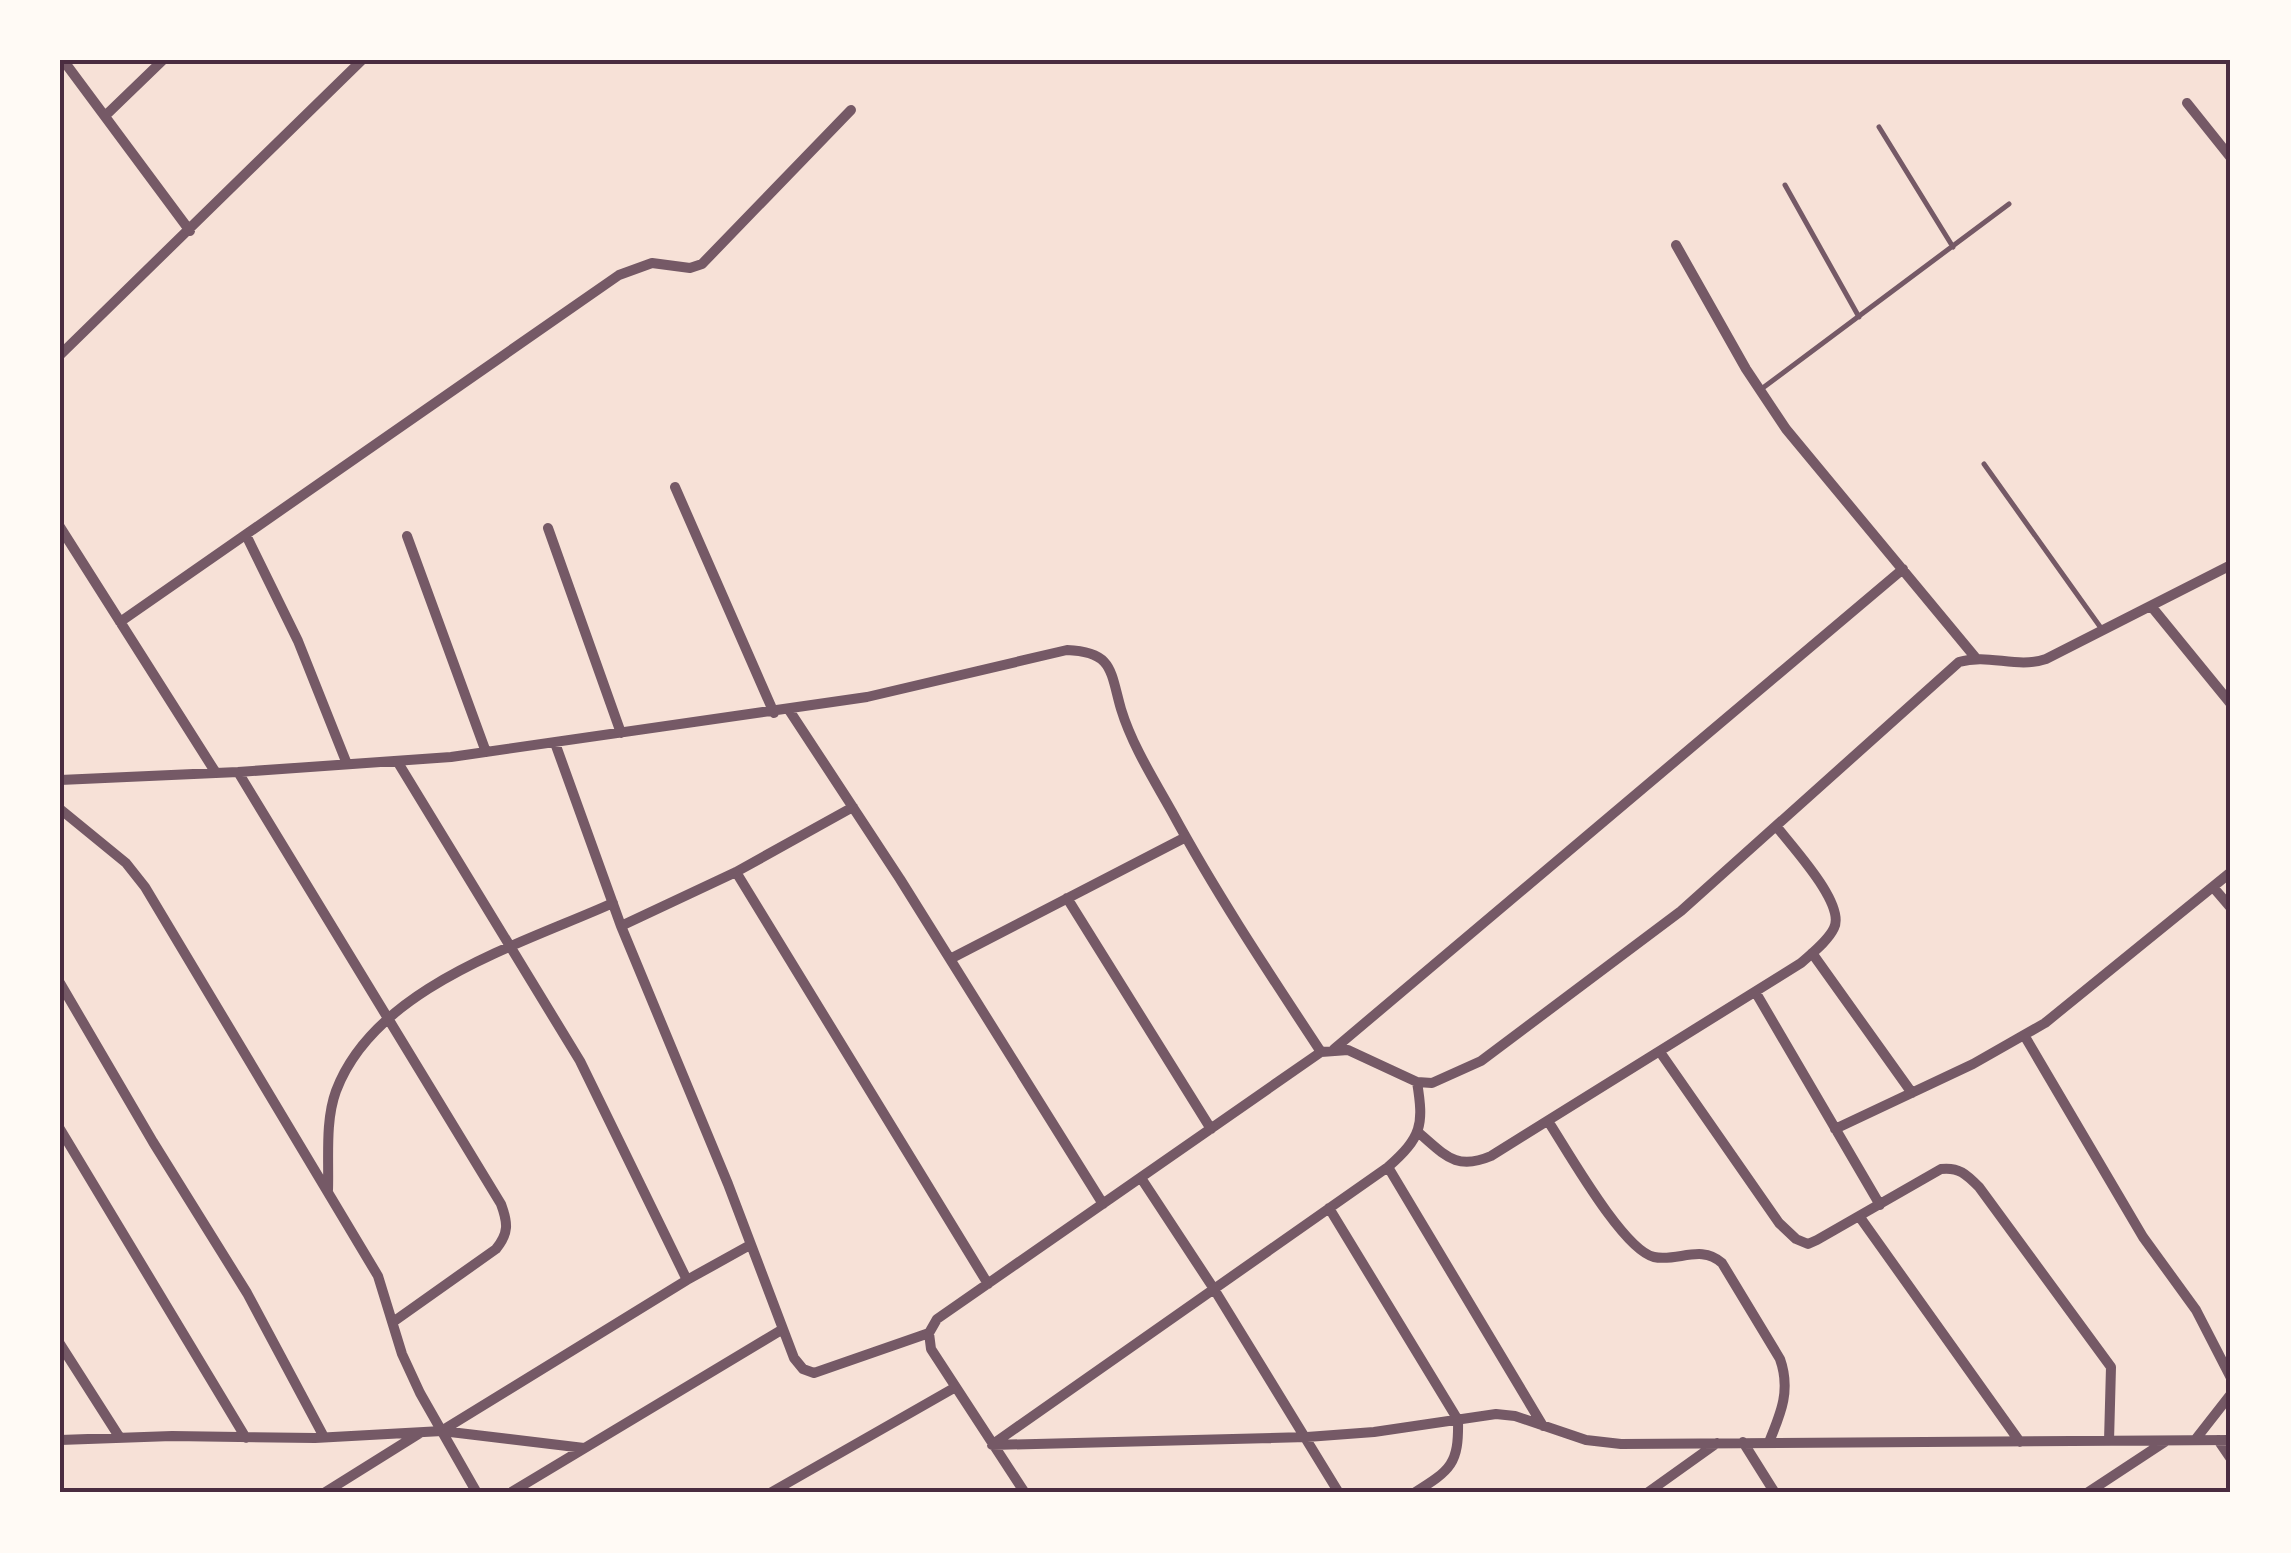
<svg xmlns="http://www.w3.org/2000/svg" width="2291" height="1553" font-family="'PT Sans Narrow',sans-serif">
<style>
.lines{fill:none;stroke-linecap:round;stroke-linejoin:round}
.service{stroke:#755966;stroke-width:5}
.minor{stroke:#755966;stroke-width:10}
.neatline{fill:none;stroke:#4a2c40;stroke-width:4}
</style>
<rect width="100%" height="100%" fill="#f7e1d7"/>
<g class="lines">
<!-- service -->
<path class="service" d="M1879 127 1953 247
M1785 185 1859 317
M1760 390 2009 204
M1984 464 2101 628"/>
<!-- minor -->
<path class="minor" d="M63 60 190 231
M2187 103 2231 158
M105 116 163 60
M1676 245 1746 369 1786 429 1975 657
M60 355 362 60
M675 487 774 713
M60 527 216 773
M548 528 621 733
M246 535 298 641 347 764
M407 536 486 752
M2151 606 2231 704
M120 622 619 275 652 263 690 268 702 264 851 110
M789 710 900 879 1103 1204
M555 743 621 926 728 1184 794 1358 803 1369 814 1373 929 1333
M397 761 580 1061 687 1280
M238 772 501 1204C508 1223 509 1233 496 1249L393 1322
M60 780 238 772 451 757 867 697 1067 650C1113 652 1110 670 1121 709 1132 745 1153 778 1172 812 1217 895 1269 973 1321 1052
M60 809 126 863 145 887 378 1276 402 1354 420 1393 477 1493
M736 872 988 1284
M2213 887 2231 908
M1067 898 1211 1129
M621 926 736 872 853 807
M1812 953 1912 1093
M950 959 1186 837
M60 983 153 1142 247 1293 324 1437
M1756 993 1880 1205
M2024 1035 2143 1237 2196 1310 2231 1378
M1334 1049 1903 569
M1660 1052 1779 1223 1796 1239 1808 1244 1817 1240 1941 1169C1959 1167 1966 1174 1979 1187L2111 1367 2109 1441
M1548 1121C1567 1150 1623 1250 1654 1257 1678 1262 1701 1244 1722 1263L1780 1359C1791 1390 1781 1413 1769 1442
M60 1129 246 1438
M1835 1129 1973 1064 2045 1023 2231 872
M1419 1133C1445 1155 1456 1171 1491 1156L1801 963C1812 953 1828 941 1834 928 1846 904 1792 847 1777 827
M1388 1167 1543 1426
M1141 1178 1214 1289 1339 1493
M328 1190C329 1158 325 1121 336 1091 375 987 519 945 613 903
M1329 1208 1458 1420C1459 1464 1451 1470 1414 1493
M1859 1216 2020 1442
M60 1344 120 1438
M443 1430 687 1280 750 1245
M60 1440 172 1436 315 1438 442 1431 584 1448
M2195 1440 2231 1394
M2218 1440 2231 1459
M1743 1442 1775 1493
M993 1444 1388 1167C1422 1137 1424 1125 1417 1082
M992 1445 1307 1437 1374 1432 1496 1414 1515 1416 1586 1440 1621 1444 2231 1440
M324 1493 420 1433
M510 1493 783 1329
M770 1493 954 1388
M1025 1493 931 1349 929 1333 937 1319 1321 1052 1348 1050 1417 1082 1432 1083 1481 1061 1681 911 1959 662C1989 653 2016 669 2046 659L2231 565
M1647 1493 1717 1443
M2087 1493 2166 1441"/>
</g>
<!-- border -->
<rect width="2291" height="1553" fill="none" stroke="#fffaf5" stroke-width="125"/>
<rect x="62" y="62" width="2166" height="1428" class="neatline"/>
</svg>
